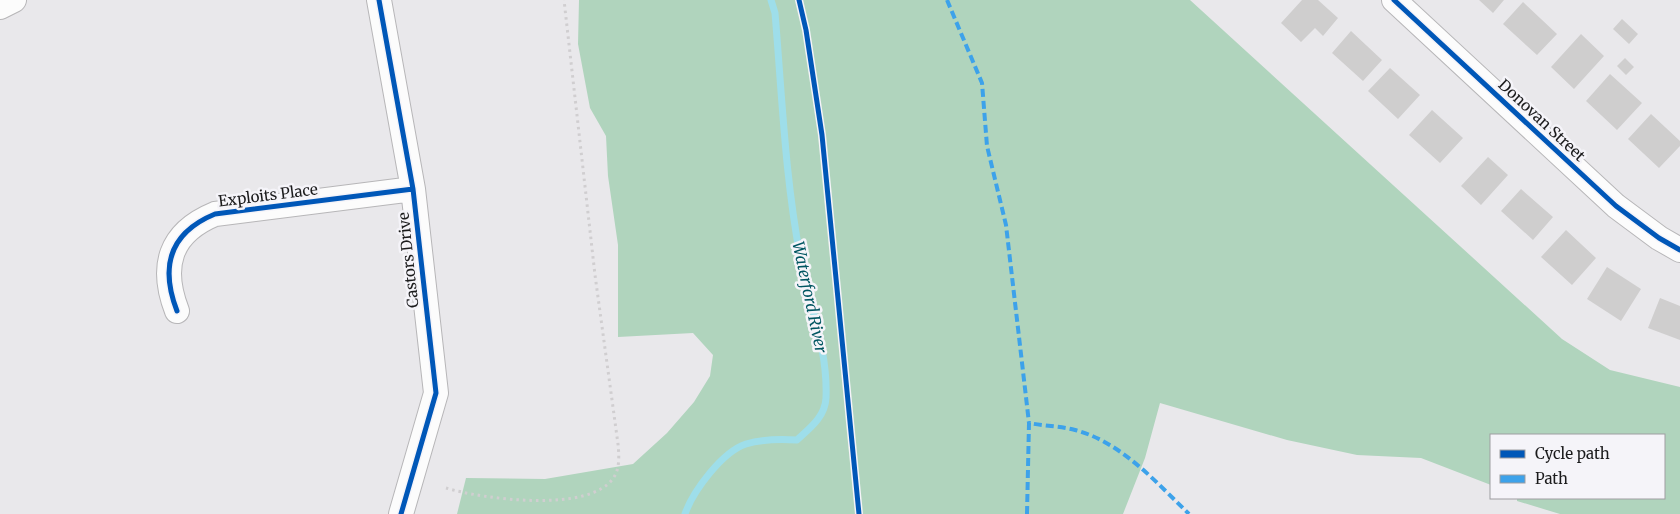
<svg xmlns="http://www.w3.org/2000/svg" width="1680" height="514" font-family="Merriweather,serif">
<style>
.forest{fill:#b0d4bd}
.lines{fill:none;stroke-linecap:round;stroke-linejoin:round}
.stream{stroke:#9edeea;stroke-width:7}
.building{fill:#cfcece}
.street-casing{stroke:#b7b6b8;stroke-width:26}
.path{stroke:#d0ced0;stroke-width:3;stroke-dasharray:2.5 4;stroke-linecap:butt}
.street{stroke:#fcfcfc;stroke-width:24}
.quiet{stroke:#3da2ea;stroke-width:4;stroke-dasharray:8 4;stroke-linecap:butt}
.cycleway-casing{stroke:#f5f4f9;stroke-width:8}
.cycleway{stroke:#0057b8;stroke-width:5}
.labels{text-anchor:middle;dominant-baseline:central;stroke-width:5;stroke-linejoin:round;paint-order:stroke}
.street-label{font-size:15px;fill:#1b1b1c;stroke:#f5f4f9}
.water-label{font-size:16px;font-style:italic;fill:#005661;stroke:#f5f4f9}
</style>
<rect width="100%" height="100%" fill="#e9e8eb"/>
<!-- forest -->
<path class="forest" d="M579 0H1190L1562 339 1610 370 1680 387V514H1560L1517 501V498H1664V435H1491V485L1421 458 1357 455 1287 440 1160 403 1145 458 1123 514H457L466 478 545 479 633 464 667 433 694 402 710 376 713 355 693 333 618 337V245L608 176 606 136 590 108 578 44Z"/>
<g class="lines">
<!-- stream -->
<path class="stream" d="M685 514C693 491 722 452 746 444 762 439 780 439 797 440 810 428 825 417 826 398 828 350 810 307 801 261 785 179 782 95 775 13L771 0"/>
</g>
<!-- building -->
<path class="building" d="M1302 0H1318L1338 18 1323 36 1315 28 1301 42 1281 23Z
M1479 0H1504L1493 13Z
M1523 2 1557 34 1537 55 1503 24Z
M1622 19 1638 34 1629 44 1613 29Z
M1351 31 1382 60 1363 81 1332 53Z
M1581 34 1604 56 1574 89 1551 67Z
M1625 58 1634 67 1626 75 1617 66Z
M1390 68 1420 95 1398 119 1368 91Z
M1610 74 1642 103 1617 130 1586 101Z
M1432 110 1463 138 1440 163 1409 135Z
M1651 114 1680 141V146L1659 168 1628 139Z
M1488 157 1508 175 1481 205 1461 186Z
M1521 189 1553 217 1533 240 1501 211Z
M1566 230 1596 258 1572 285 1541 257Z
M1607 267 1641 289 1621 321 1587 299Z
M1660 298 1680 306V340L1648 328Z"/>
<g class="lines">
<defs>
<path id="street" d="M379 0 413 189 436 393 401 514
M1394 0 1616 206 1659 238 1680 250
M0 7 14 0
M177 311C160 267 169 233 215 214L413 189"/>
</defs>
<!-- street casing -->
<use href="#street" class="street-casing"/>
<!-- path -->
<path class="path" d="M446 488C482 499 591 514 614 477 620 468 619 454 618 444L595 275 564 0"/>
<!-- street -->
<use href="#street" class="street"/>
<!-- quiet -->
<path class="quiet" d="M947 0 982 83 987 146 1006 225 1029 423
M1027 514 1029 423C1044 426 1060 426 1075 430 1121 442 1156 482 1189 514"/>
<defs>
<path id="cycleway" d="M379 0 413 189 436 393 401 514
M799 0 806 30 822 135 859 514
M1394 0 1616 206 1659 238 1680 250
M177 311C160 267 169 233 215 214L413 189"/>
</defs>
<!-- cycleway casing -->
<use href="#cycleway" class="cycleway-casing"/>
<!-- cycleway -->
<use href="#cycleway" class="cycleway"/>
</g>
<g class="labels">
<!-- street labels -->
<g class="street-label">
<text transform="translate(1542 120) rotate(43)">Donovan Street</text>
<text transform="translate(268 195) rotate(-7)">Exploits Place</text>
<text transform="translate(408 260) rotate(-96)">Castors Drive</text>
</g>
<!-- water labels -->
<g class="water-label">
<text transform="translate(810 297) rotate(78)">Waterford River</text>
</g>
</g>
<!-- legend -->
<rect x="1490" y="434" width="175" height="65" fill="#f5f4f9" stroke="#9e9da1"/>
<rect x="1500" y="450" width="25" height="8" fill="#0057b8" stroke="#9e9da1"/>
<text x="1535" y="459" font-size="15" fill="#1b1b1c">Cycle path</text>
<rect x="1500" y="475" width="25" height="8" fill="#3da2ea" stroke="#9e9da1"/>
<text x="1535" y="484" font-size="15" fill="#1b1b1c">Path</text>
</svg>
